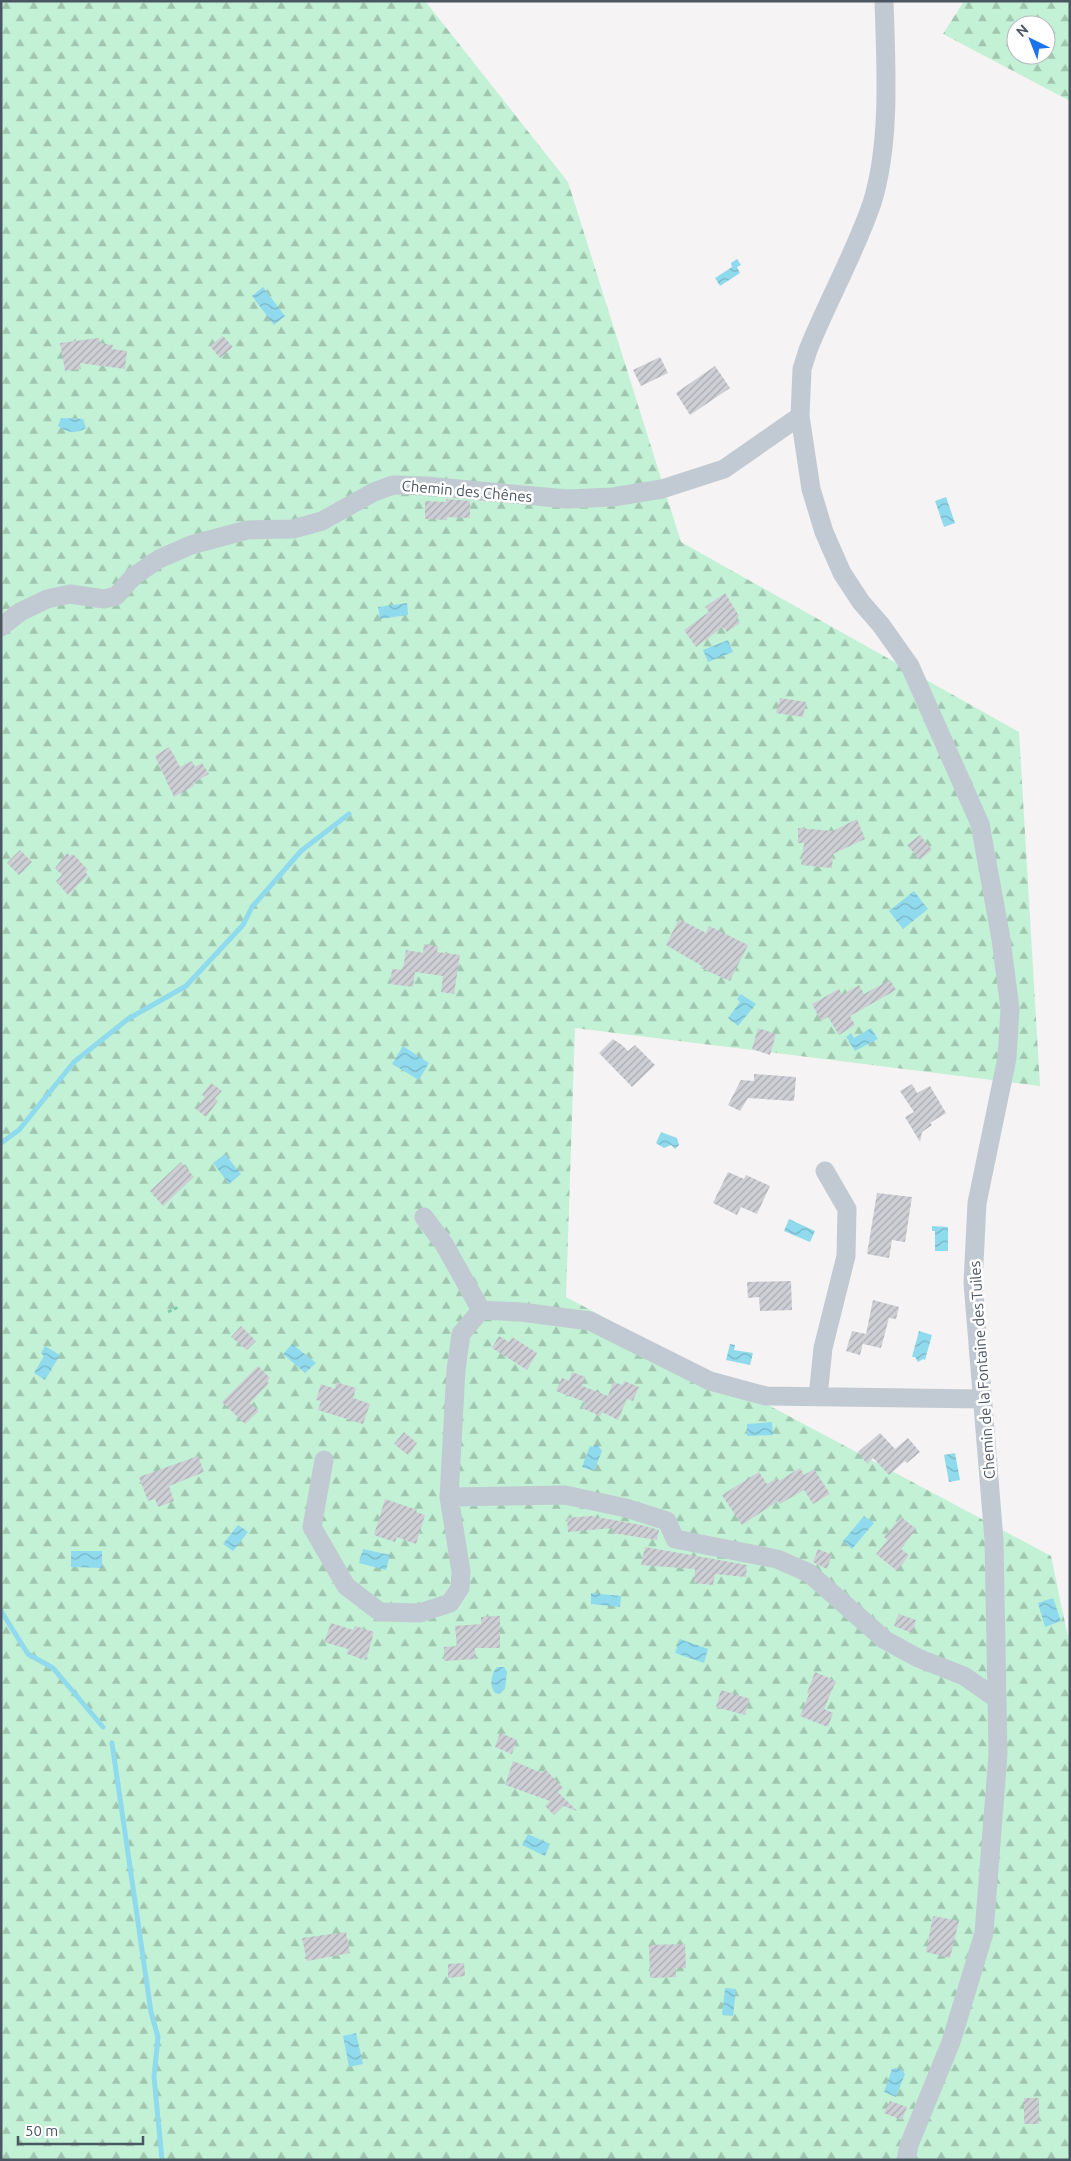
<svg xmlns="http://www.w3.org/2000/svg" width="1071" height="2161" font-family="Ubuntu,sans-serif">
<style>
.forest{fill:url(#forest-firs);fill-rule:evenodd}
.water{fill:url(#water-waves)}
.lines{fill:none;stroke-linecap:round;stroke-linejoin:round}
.stream{stroke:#90daee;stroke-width:5}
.building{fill:url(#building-hatch)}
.path{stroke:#7ad0a6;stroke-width:3;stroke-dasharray:4 2.5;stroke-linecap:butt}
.minor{stroke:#c1cad2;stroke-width:19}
.labels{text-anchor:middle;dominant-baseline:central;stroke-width:5;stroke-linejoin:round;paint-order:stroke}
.street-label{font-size:15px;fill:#4a5661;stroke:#fff}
</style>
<defs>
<pattern id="forest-firs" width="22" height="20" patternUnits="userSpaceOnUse" patternTransform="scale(1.25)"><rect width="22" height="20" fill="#c3f1d5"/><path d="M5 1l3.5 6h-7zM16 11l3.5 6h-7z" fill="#a0c6b0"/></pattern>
<pattern id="water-waves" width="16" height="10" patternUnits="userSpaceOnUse" patternTransform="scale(1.25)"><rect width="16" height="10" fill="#90daee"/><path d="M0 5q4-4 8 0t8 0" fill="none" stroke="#78b4c4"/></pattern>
<pattern id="building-hatch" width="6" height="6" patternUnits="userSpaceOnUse" patternTransform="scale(1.25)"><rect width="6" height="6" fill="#cdcfd5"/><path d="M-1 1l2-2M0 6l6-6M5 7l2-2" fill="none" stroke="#a8abb0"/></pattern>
</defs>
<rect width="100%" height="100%" fill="#f5f3f3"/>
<!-- forest -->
<path class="forest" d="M1 1H425L568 182 681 542 1019 732 1040 1086 575 1028 566 1297 1051 1556 1070 1647V2160H1Z
M964 1H1070V101L943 34ZM1016 25H1046V55H1016Z"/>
<!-- water -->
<path class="water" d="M737 259 741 265 737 267 740 273 720 286 715 278 732 267 731 263Z
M263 287 285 316 274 325 252 296Z
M61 418 83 419 86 428C76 434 67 433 58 426Z
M946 497 955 523 944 527 935 501Z
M407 603 408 615 380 619 378 607Z
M728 640 733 652 708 662 703 650Z
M914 891 928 909 903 929 889 911Z
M741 994 756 1004 738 1026 728 1018 740 1002 737 999Z
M871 1028 878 1039 855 1051 846 1037 851 1033 854 1038Z
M403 1046 429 1063 419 1080 392 1064Z
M661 1132 677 1138 679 1145 675 1149 671 1145 664 1148 656 1143Z
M225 1154 241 1174 229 1184 213 1163Z
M789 1219 815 1231 810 1242 784 1231Z
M932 1226 948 1227V1251H935V1231H932Z
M919 1331 932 1335 925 1360 923 1359 918 1362 915 1357H912Z
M292 1344 316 1363 305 1373 283 1354Z
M730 1344 735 1345 734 1350 753 1353 750 1365 726 1360Z
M45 1346 60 1355 45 1380 34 1373 44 1356 41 1353Z
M772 1422 773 1435 747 1436V1424Z
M595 1445H598L602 1451 594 1471 582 1467 590 1446 593 1447Z
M955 1453 960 1480 949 1482 944 1455Z
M864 1516 874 1523 852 1549 843 1541Z
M238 1525 248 1532 233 1551 223 1544Z
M363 1549 390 1555 386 1570 359 1563Z
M71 1551H102V1568L71 1567Z
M591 1593 621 1596 620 1607 591 1604Z
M1053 1598 1061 1621 1045 1627 1038 1603Z
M680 1639 708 1649 704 1663 675 1653Z
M497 1667H504L507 1672 505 1689 499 1694 495 1693C489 1686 491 1674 497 1667Z
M528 1834 550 1844 545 1856 522 1845Z
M725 1988 736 1989 733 2016 722 2015Z
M356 2033 363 2064 349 2067 343 2036Z
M896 2068 901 2069 905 2074 896 2097 884 2092 892 2069Z"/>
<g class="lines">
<!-- stream -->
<path class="stream" d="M1 1143 19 1130 74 1062 128 1019 186 986 243 925 252 907 301 851 349 814
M1 1611 28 1654 53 1668 103 1727
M112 1743 151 2012 158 2037 154 2077 162 2160"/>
</g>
<!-- building -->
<path class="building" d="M223 336 233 347 220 358 210 346Z
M99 338 100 343 113 345 112 349 127 351 125 369 80 363 81 369 65 371 60 343Z
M660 357 668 373 641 386 633 370Z
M715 366 730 388 690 415 676 393Z
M446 499 470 501V518L447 517V520L425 519V501L446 502Z
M725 593 739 616 736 618 740 623 727 632 723 627 696 647 684 630 709 612 705 607Z
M780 698 806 702 803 717 776 713Z
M169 747 180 767 192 761 195 767 202 763 209 774 193 783 194 786 174 797 155 756Z
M857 819 865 839 833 854 832 868 801 865 804 843H798V828L833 831Z
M920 835 932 850 920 860 907 845Z
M20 850 32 862 19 875 7 863Z
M67 853 70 856 73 854 88 870 85 872 88 875 68 895 56 881 62 875 55 868Z
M679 919 706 933 709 926 748 945 730 981 701 968 702 966 666 945Z
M424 944 438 946 437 952 460 955 454 994 441 992 443 976 415 972 413 987 390 984 392 969 403 970 406 950 423 953Z
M890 980 896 990 850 1016 855 1025 839 1035 828 1017 821 1021 812 1004 839 989 842 995 859 985 864 994Z
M758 1028 776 1034 770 1055 752 1049Z
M613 1039 622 1045 628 1051 635 1045 655 1065 632 1087 599 1053Z
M754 1074 796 1077 794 1101 748 1098 740 1111 728 1105 741 1080 754 1081Z
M211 1083 222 1091 215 1098 218 1101 206 1117 196 1109 205 1097 202 1095Z
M912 1084 917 1093 930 1086 946 1113 930 1123 932 1125 922 1132 920 1142 905 1117 914 1112 900 1091Z
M181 1162 194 1177 163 1206 150 1191Z
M728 1172 744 1179 746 1175 770 1186 757 1214 741 1207 737 1215 713 1203Z
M877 1193 912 1197 905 1242 892 1240 889 1258 867 1254Z
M791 1281 792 1310 760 1311 759 1297 748 1298 747 1282Z
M873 1300 899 1307 896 1319 889 1318 881 1348 863 1344 865 1335 860 1355 846 1351 852 1331 866 1334Z
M241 1326 256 1341 247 1350 231 1337Z
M499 1336 509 1342 512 1337 537 1353 527 1370 492 1348Z
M258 1366 270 1378 267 1382 269 1383 250 1403 259 1411 245 1424 222 1402Z
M572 1372 585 1377 582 1386 608 1396 613 1382 623 1385 624 1381 639 1387 633 1401 627 1399 618 1420 602 1412 600 1416 582 1408 585 1402 556 1391 562 1378 569 1381Z
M336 1382 356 1388 353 1398 370 1404 363 1424 318 1410 321 1401 316 1400 321 1384 335 1389Z
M404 1432 417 1443 408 1455 394 1444Z
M880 1433 895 1449 908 1438 920 1452 907 1463 905 1461 889 1475 873 1458 867 1464 858 1452Z
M198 1456 204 1472 169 1486 174 1501 158 1507 155 1499 148 1501 139 1477Z
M800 1468 804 1475 814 1469 830 1494 813 1504 804 1490 780 1504 778 1501 742 1525 722 1495 759 1472 767 1484 777 1478 779 1481Z
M385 1499 417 1510 416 1512 425 1515 416 1544 397 1537 395 1542 374 1535Z
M591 1516 641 1525 659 1530 657 1540 612 1533 613 1528 568 1532 567 1518Z
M901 1517 916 1529 901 1549 909 1555 897 1571 876 1554 888 1540 884 1537Z
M645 1547 747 1565 746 1577 715 1574 713 1585 694 1583 695 1569 641 1565Z
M818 1549 832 1555 827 1569 813 1562Z
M899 1614 916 1620 912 1633 894 1626Z
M500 1616V1648H475V1659L444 1661V1647L457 1646 455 1626 481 1624V1617Z
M331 1623 353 1630 355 1626 374 1632 366 1660 347 1654 348 1649 324 1642Z
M815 1672 836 1681 824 1709 833 1713 828 1727 800 1716 809 1694 807 1693Z
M721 1690 750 1699 745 1715 716 1707Z
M500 1733 517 1740 512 1754 495 1747Z
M513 1761 542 1773 545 1769 563 1788 558 1792 577 1811 563 1806 554 1815 545 1806 550 1801 505 1785Z
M933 1916 959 1921 950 1958 926 1952Z
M346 1932 350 1953 307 1961 302 1938Z
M685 1944 686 1968H676V1977L650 1978 649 1945Z
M464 1963 465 1976 448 1978V1964Z
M1024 2098H1039V2124H1024Z
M890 2101 907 2107 902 2120 884 2113Z"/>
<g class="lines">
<!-- path -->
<path class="path" d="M168 1312 178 1307"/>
<!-- minor -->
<path class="minor" d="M884 1C886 64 891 142 872 203 855 253 828 300 808 350L802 369 800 416 811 489 824 532 842 573 861 602 881 625 910 666 980 824 1001 939 1010 1009 1007 1058 977 1203 973 1283 994 1540 998 1754 984 1933 951 2042 909 2145 906 2160
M1 627 20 612 47 599 70 594 104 599 116 596 134 576 159 559 191 545 247 530 293 529 322 521 374 492 393 485 427 486 567 499 613 497 662 489 724 469 800 416
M424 1217 444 1244 481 1310
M818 1397 823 1348 846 1256 847 1209 825 1171
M324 1460 312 1527 346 1586 380 1612 420 1613 450 1603 460 1588 461 1572 449 1497 456 1370 461 1334 481 1310 521 1312 590 1321 710 1381 766 1396 982 1399
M449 1497 565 1495 626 1508 667 1521 675 1539 777 1559 809 1573 885 1640 918 1658 964 1676 997 1699"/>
</g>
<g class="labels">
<!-- street labels -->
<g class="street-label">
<text transform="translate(467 491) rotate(5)">Chemin des Chênes</text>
<text transform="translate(982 1370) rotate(-94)">Chemin de la Fontaine des Tuiles</text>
</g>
</g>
<!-- border -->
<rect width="1071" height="2161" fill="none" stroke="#4a5661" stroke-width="5"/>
<!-- north arrow -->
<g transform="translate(1031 40) rotate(317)"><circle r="24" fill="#ffffff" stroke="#b7bbc0"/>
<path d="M0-4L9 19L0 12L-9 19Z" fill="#1a73e8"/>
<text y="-8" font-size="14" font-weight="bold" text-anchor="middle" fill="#4a5661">N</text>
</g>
<!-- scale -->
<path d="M18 2136v8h125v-8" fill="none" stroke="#4a5661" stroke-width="2.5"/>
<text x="25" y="2136" font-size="15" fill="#4a5661" stroke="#ffffff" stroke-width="4" paint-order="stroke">50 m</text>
</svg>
